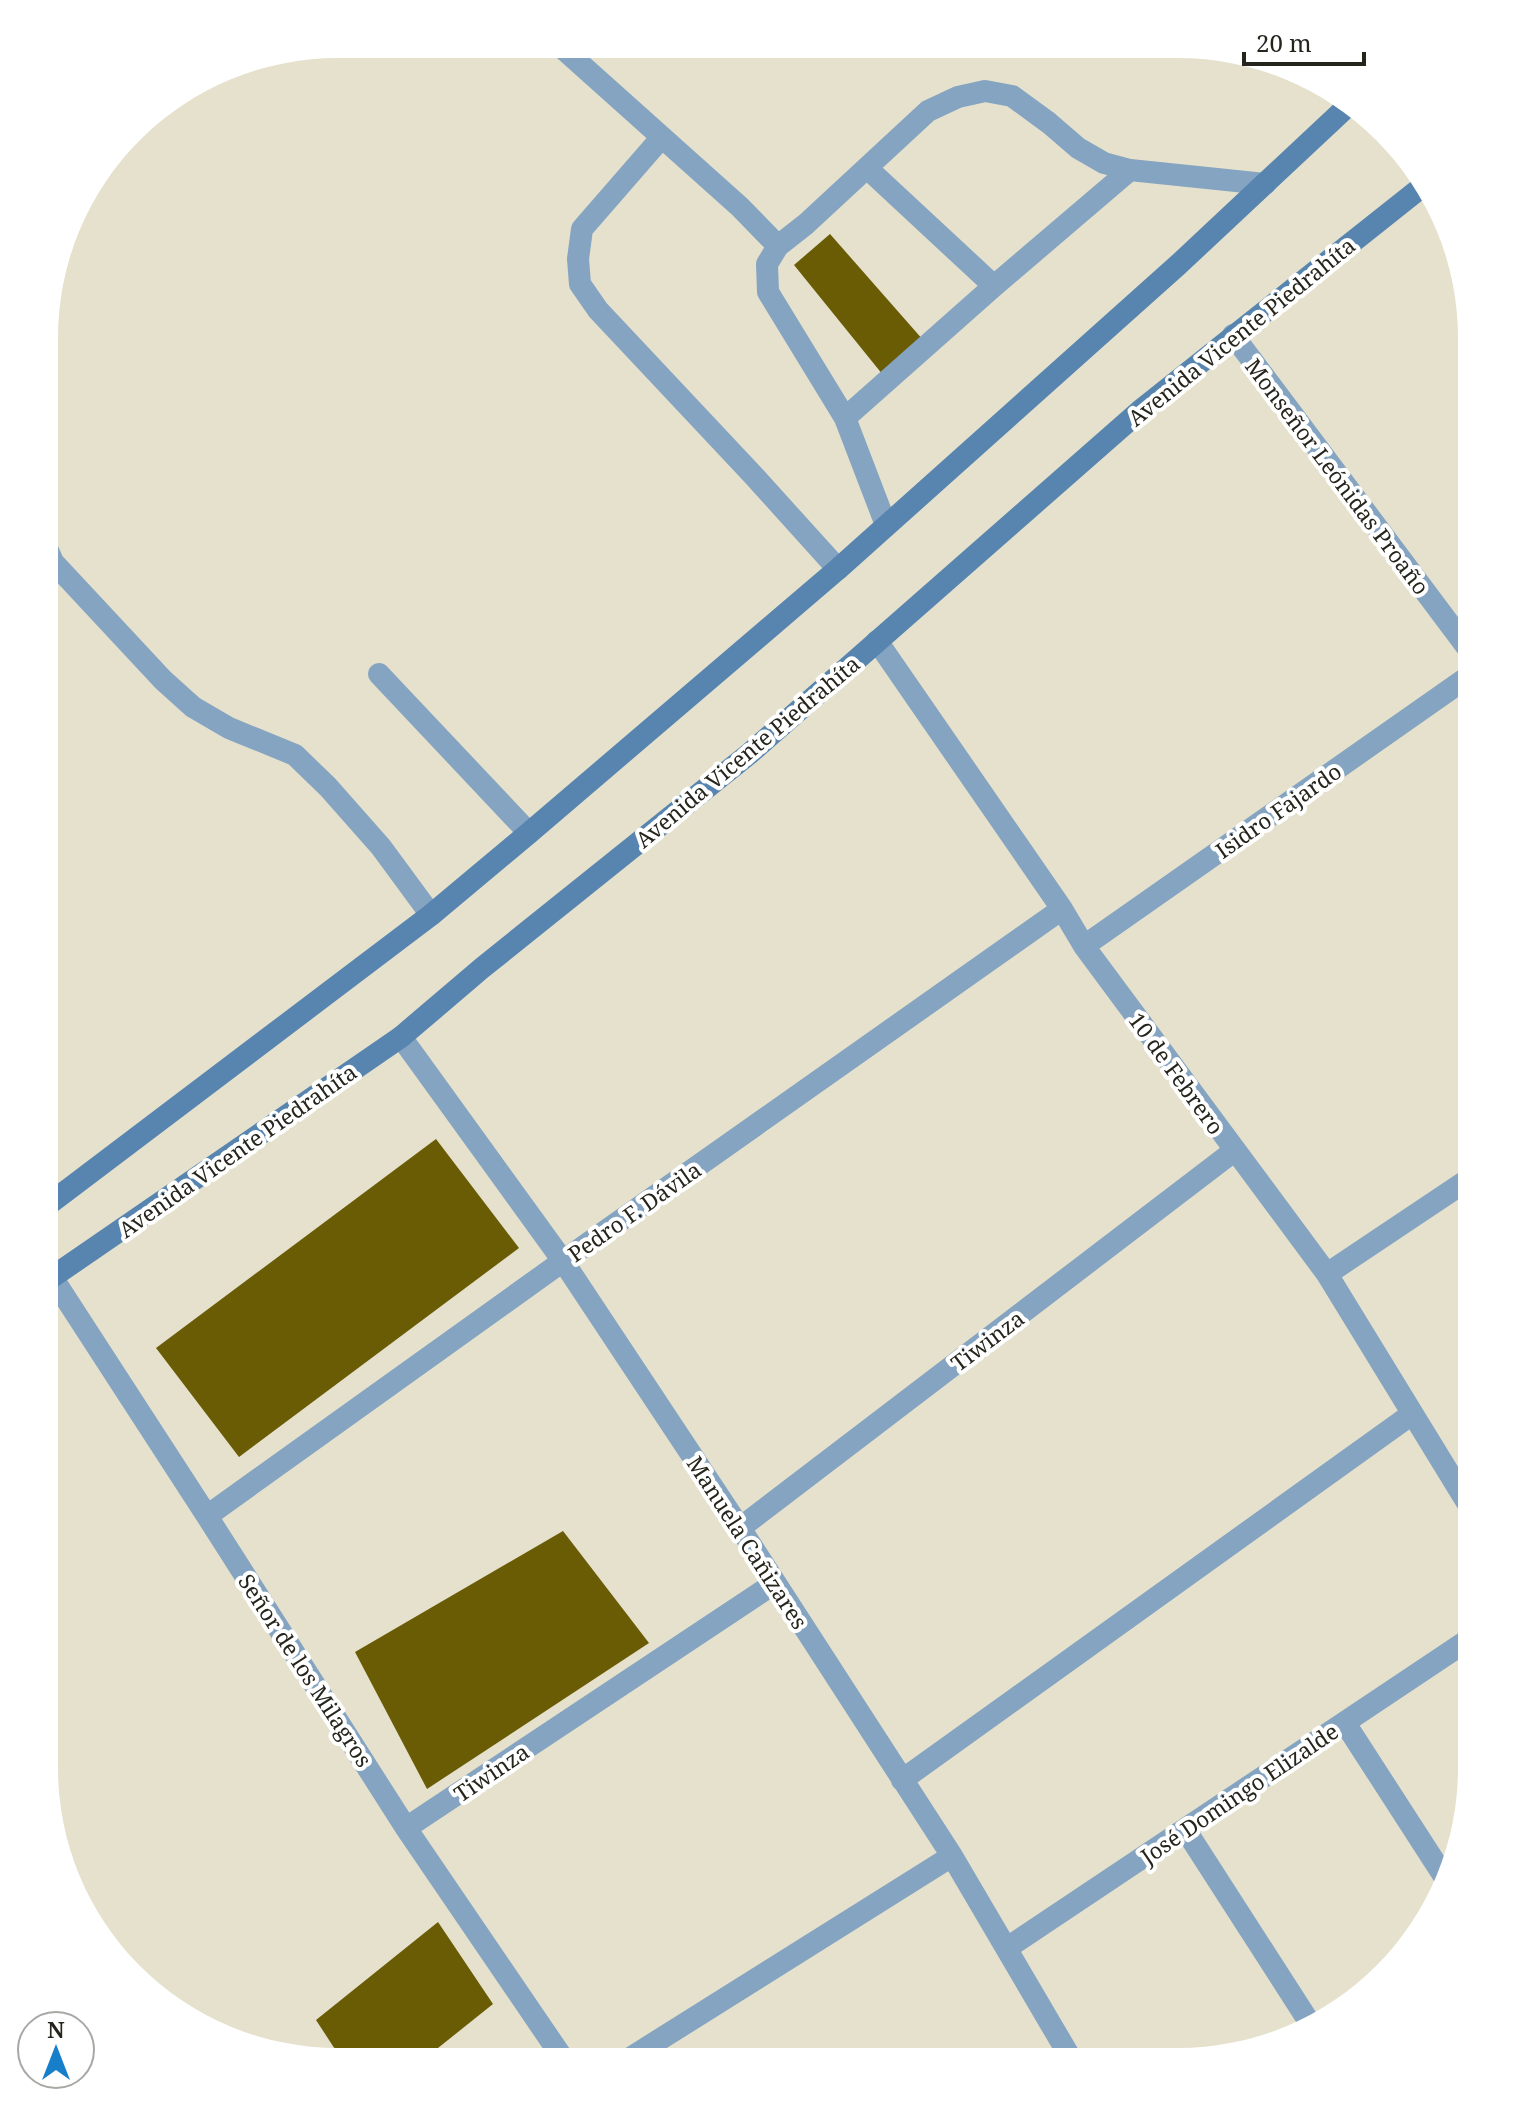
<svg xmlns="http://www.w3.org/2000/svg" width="1516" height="2106" font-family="'Noto Serif',serif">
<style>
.building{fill:#6a5c05}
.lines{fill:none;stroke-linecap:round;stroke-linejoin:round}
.service{stroke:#85a4c1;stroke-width:22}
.minor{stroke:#85a4c1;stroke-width:22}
.secondary{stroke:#5785b0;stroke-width:22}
.labels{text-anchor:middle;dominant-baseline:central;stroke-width:8;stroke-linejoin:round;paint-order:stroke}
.street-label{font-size:22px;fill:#26251c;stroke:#fff}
</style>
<rect width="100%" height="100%" fill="#e5e1cc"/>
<!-- building -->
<path class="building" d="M830 234 924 341 883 375 794 265Z
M436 1139 519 1248 239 1457 156 1348Z
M563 1531 649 1643 427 1789 355 1652Z
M438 1922 493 2004 423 2060H342L316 2020Z"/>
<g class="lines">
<!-- service -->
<path class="service" d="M559 45 740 207 778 246
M662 137 582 229 578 259 580 284 598 310 753 475 838 569
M867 168 994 286
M845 418 994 286 1130 170
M886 525 845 418 768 292 767 264 778 246 806 224 928 111 958 97 985 91 1012 96 1049 123 1078 148 1104 163 1130 170 1265 184
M46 546 53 562 163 680 193 707 229 728 295 755 328 787 381 847 431 915
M379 674 529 833"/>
<!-- minor -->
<path class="minor" d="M1233 335 1472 654
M877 641 1062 909 1084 946 1327 1274 1471 1509
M1084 946 1472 674
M401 1037 563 1261 740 1528 952 1856 1073 2062
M1327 1274 1472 1177
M52 1277 207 1516 406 1828 564 2060
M207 1516 563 1261 1062 909
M740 1528 1234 1151
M1345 1723 1447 1881
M902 1780 1412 1414
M406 1828 775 1583
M1185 1829 1313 2028
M1007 1948 1471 1638
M627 2060 952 1856"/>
<!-- secondary -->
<path class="secondary" d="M45 1207 431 915 529 833 838 569 1179 264 1352 102
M45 1282 401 1037 482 968 749 754 1142 409 1423 186"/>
</g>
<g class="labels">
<!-- street labels -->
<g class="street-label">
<text transform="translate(1241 331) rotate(-39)">Avenida Vicente Piedrahíta</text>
<text transform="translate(1338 476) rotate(53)">Monseñor Leónidas Proaño</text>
<text transform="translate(747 751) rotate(-40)">Avenida Vicente Piedrahíta</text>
<text transform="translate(1278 810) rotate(-35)">Isidro Fajardo</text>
<text transform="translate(1177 1073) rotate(54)">10 de Febrero</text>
<text transform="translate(237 1150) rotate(-35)">Avenida Vicente Piedrahíta</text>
<text transform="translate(634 1211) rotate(-35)">Pedro F. Dávila</text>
<text transform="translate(987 1340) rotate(-37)">Tiwinza</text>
<text transform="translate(748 1542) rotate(57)">Manuela Cañizares</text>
<text transform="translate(306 1670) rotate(57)">Señor de los Milagros</text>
<text transform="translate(491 1772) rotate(-34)">Tiwinza</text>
<text transform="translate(1239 1793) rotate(-34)">José Domingo Elizalde</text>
</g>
</g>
<!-- crop -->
<path d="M0 0H1516V2106H0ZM338 58H1178A280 280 0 0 1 1458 338V1768A280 280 0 0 1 1178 2048H338A280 280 0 0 1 58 1768V338A280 280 0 0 1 338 58Z" fill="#fff" fill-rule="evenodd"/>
<!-- north arrow -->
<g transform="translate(56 2050)"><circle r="38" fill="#ffffff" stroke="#a8a8a4" stroke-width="2"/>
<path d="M0-6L14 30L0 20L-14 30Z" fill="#177ec9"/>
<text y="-12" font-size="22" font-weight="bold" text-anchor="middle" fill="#26251c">N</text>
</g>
<!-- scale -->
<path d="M1244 52v12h120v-12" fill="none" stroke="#26251c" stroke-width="4"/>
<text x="1256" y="52" font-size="24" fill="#26251c" stroke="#ffffff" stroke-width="6" paint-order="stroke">20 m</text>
</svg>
